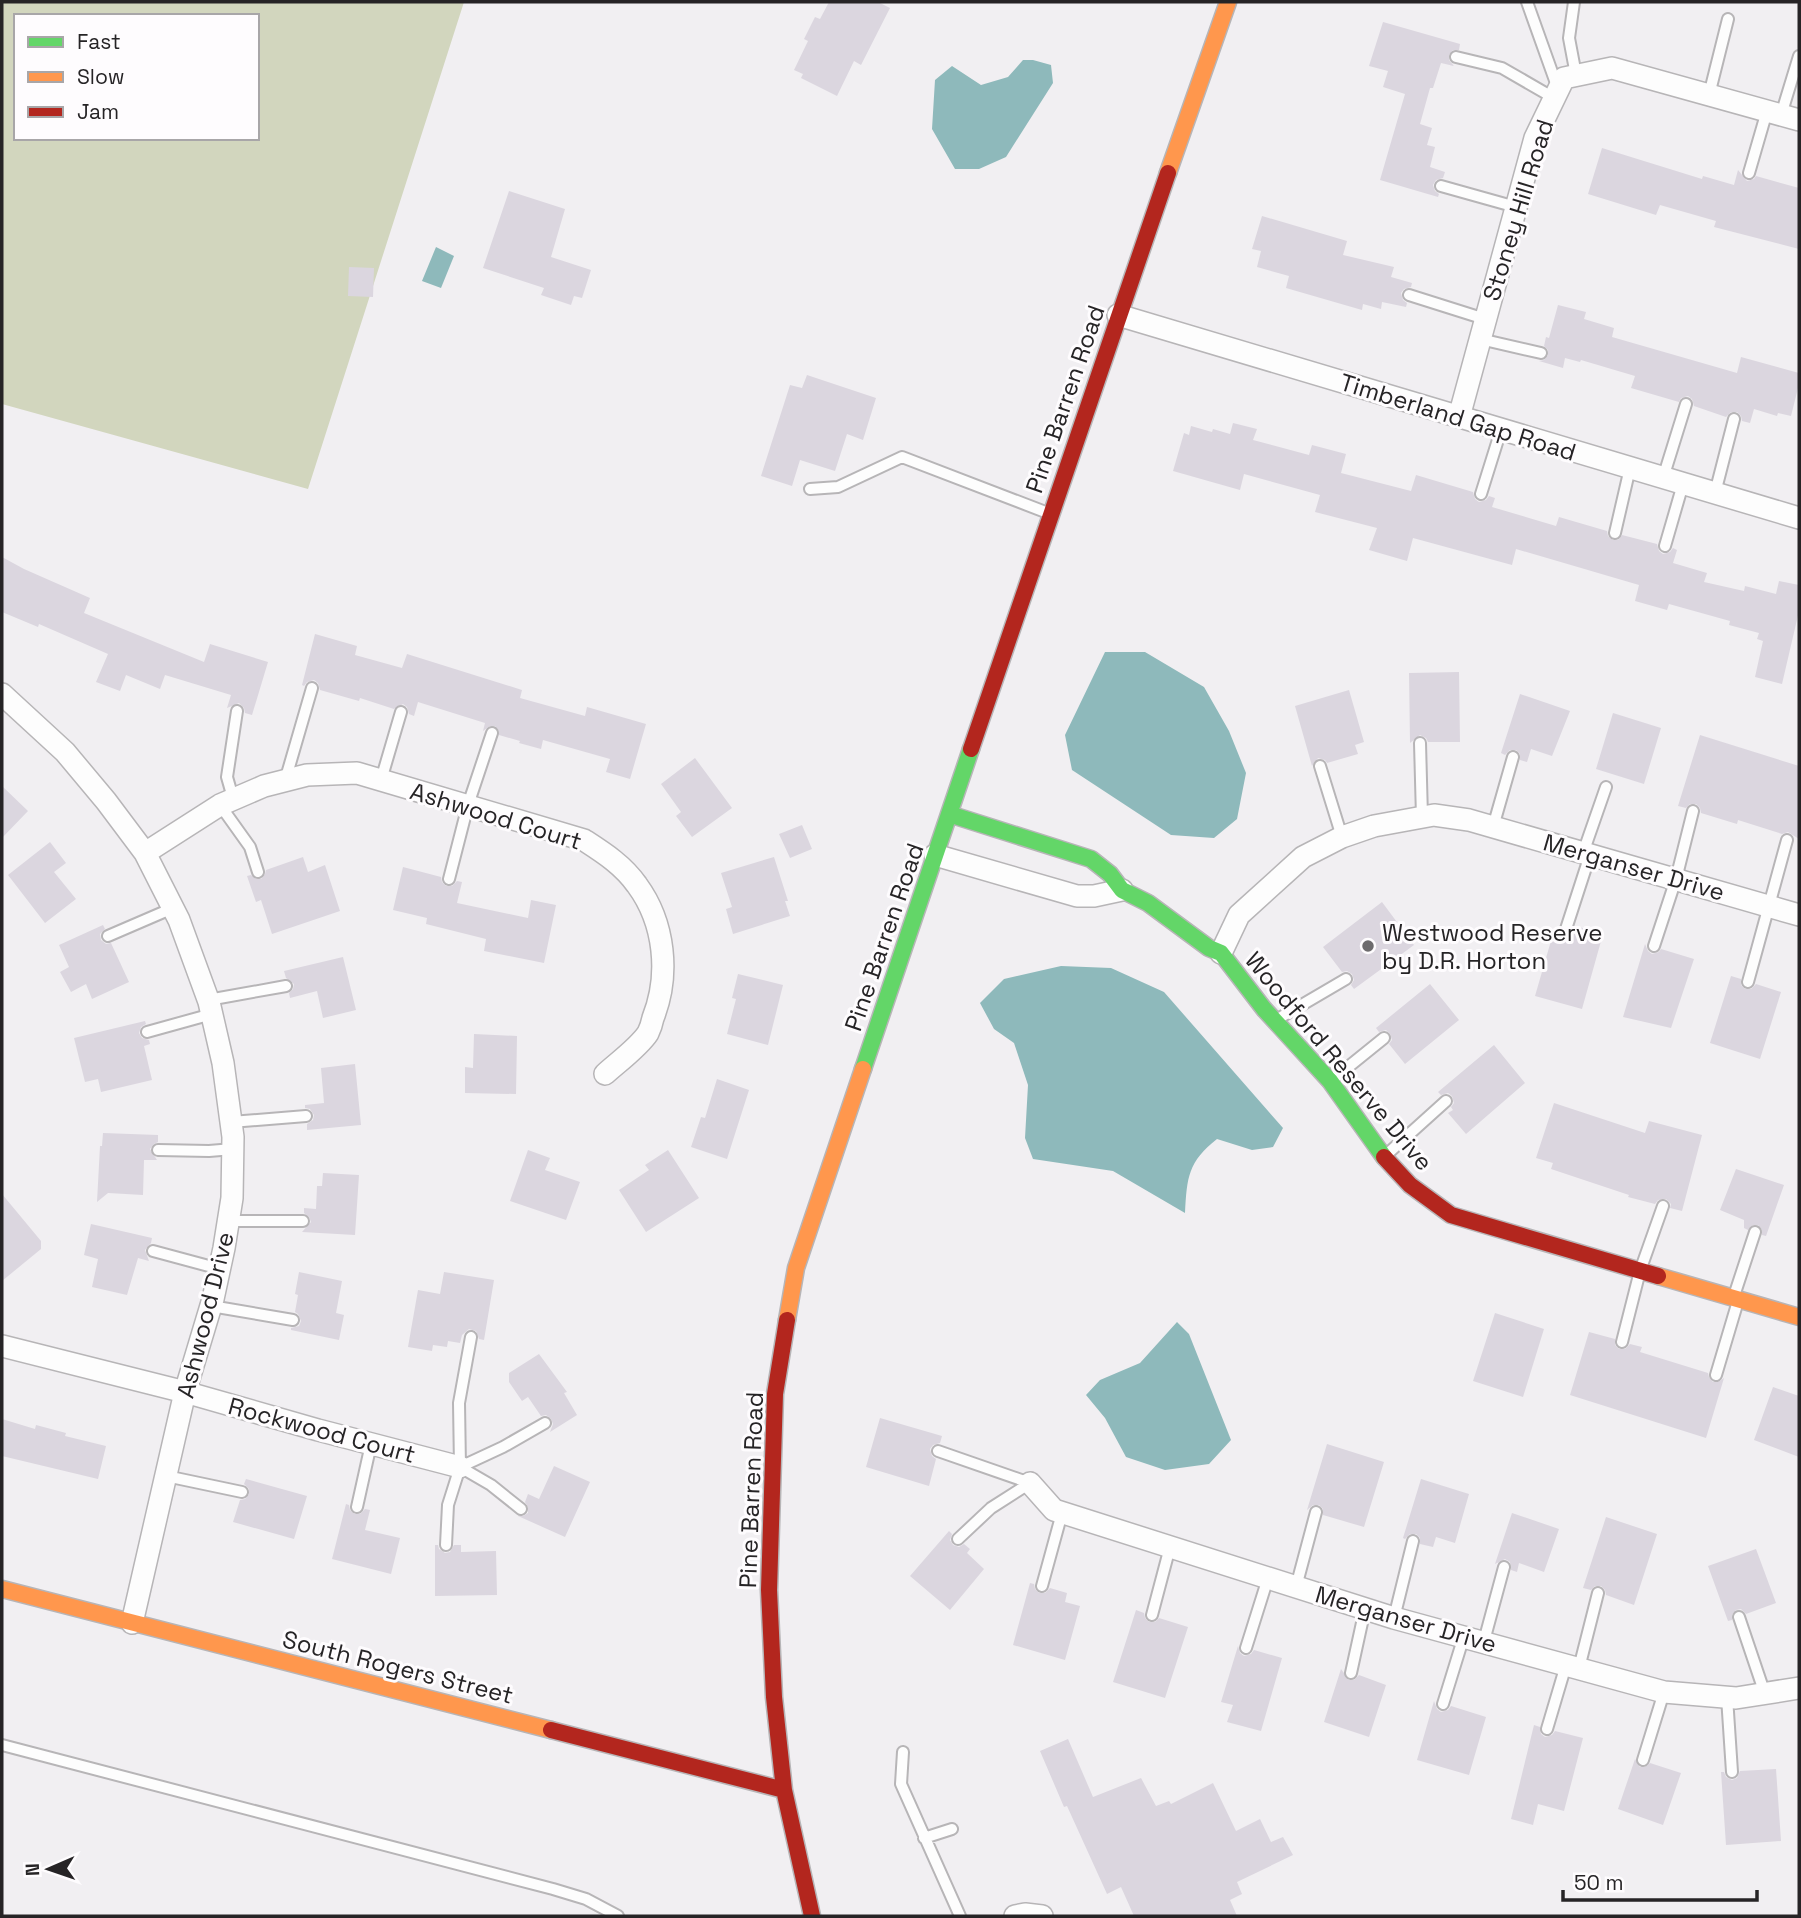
<svg xmlns="http://www.w3.org/2000/svg" width="1801" height="1918" font-family="'Space Grotesk',sans-serif">
<style>
.forest{fill:#d2d6be;fill-rule:evenodd}
.water{fill:#8eb9bb}
.building{fill:#dbd6df}
.lines{fill:none;stroke-linecap:round;stroke-linejoin:round}
.lane-casing{stroke:#b7b5b7;stroke-width:14}
.street-casing{stroke:#b7b5b7;stroke-width:24}
.fast-casing{stroke:#b7b5b7;stroke-width:19}
.slow-casing{stroke:#b7b5b7;stroke-width:19}
.jam-casing{stroke:#b7b5b7;stroke-width:19}
.lane{stroke:#fdfdfd;stroke-width:10}
.street{stroke:#fdfdfd;stroke-width:21}
.fast{stroke:#63d668;stroke-width:16}
.slow{stroke:#ff974d;stroke-width:16}
.jam{stroke:#b3261e;stroke-width:16}
.poi-dot{fill:#6d6b6d;stroke:#fefcfe;stroke-width:2.5}
.labels{text-anchor:middle;dominant-baseline:central;stroke-width:6;stroke-linejoin:round;paint-order:stroke}
.street-label{font-size:24px;fill:#262426;stroke:#fefcfe}
.poi-label{font-size:24px;fill:#262426;stroke:#fefcfe;text-anchor:start}
</style>
<rect width="100%" height="100%" fill="#f1eff2"/>
<!-- forest -->
<path class="forest" d="M2 2H464L308 489 2 404ZM16 16H257V138H16Z"/>
<!-- water -->
<path class="water" d="M1023 60H1033L1051 65 1053 83 1006 157 979 169H955L932 129 935 80 952 66 981 85 1008 77Z
M436 247 454 256 441 288 422 281Z
M1105 652H1145L1204 687 1229 731 1246 773 1237 819 1214 838 1171 835 1072 770 1065 735Z
M1061 966 1111 968 1164 992 1283 1128 1273 1147 1252 1150 1217 1139C1188 1162 1187 1177 1185 1213L1113 1171 1033 1159 1025 1138 1028 1085 1014 1043 994 1029 980 1003 1004 979Z
M1177 1322 1189 1334 1231 1440 1209 1464 1165 1470 1126 1457 1105 1418 1086 1395 1100 1380 1140 1363Z"/>
<!-- building -->
<path class="building" d="M829 2H878L890 8 861 65 854 61 837 96 801 78 803 74 794 70 808 41 804 39 815 17 820 19Z
M1383 22 1460 44 1459 50H1453L1449 55V60L1454 66 1441 63 1433 88H1430L1420 124 1432 128 1427 145 1435 147 1430 167 1445 172 1443 178 1436 180 1433 185 1435 191 1439 194 1438 197 1380 180 1405 94 1383 87 1388 71 1369 66Z
M1602 148 1702 179 1703 176 1734 185 1738 170 1747 181 1754 179 1756 176 1799 188V249L1714 227 1716 221 1660 205 1656 215 1588 194Z
M509 191 565 209 551 257 591 270 582 298 574 296 571 305 541 295 544 288 483 268Z
M1262 216 1347 241 1343 255 1394 267 1391 277 1412 283 1411 287 1404 289 1401 293 1403 300 1407 303 1406 307 1382 302 1381 309 1363 304 1362 310 1286 288 1289 276 1257 267 1261 251 1252 249Z
M349 267 374 268 373 297 348 296Z
M1558 305 1586 312 1584 319 1614 328 1612 337 1737 373 1741 357 1799 373V384L1791 416 1778 413 1777 416 1754 409 1750 423 1742 421 1741 416 1737 412H1731L1726 417 1694 406 1692 399 1688 396 1681 398 1679 402 1631 388 1635 376 1581 360 1580 362 1565 358 1563 368 1539 361 1544 360 1548 355V350L1544 346 1546 337 1549 338Z
M807 375 876 398 863 440 847 434 835 471 800 460 792 486 761 476 790 385 802 388Z
M1233 423 1257 429 1253 440 1309 455 1312 445 1346 454 1341 473 1411 491 1416 475 1473 492 1475 499 1479 502 1486 500 1489 496 1495 498 1492 507 1556 526 1559 517 1607 531 1608 536 1613 540H1618L1622 535 1657 544 1659 551 1663 554 1670 552 1673 548 1677 550 1673 563 1707 573 1704 582 1744 591 1745 586 1776 594 1779 581 1799 585V611L1782 684 1755 677 1763 641 1757 639 1759 633 1729 625 1730 621 1669 604 1667 610 1635 601 1639 585 1516 549 1512 565 1413 538 1407 561 1369 550 1377 528 1315 512 1320 495 1244 474 1240 490 1173 471 1184 433 1189 435 1191 426 1212 432 1213 429 1230 434Z
M2 557 24 569 90 598 84 613 204 662 210 644 268 662 252 715 245 713 244 708 239 703 227 708 231 695 165 675 160 689 126 675 120 691 96 682 108 654 39 624 38 627 2 612Z
M315 634 357 646 355 655 402 668 407 654 522 690 520 698 585 716 587 707 646 724 630 779 606 772 610 759 543 740 541 749 519 743 520 741 499 735V731L495 726H490L483 731 485 723 418 702 414 716 409 714 407 707 403 704 394 709 360 698 359 701 320 690 318 683 314 680 307 682 304 686 302 685Z
M1459 672 1460 742H1428L1426 738 1420 735 1410 743 1409 673Z
M1349 690 1364 742 1355 745 1358 754 1327 763 1325 760 1318 758 1312 766 1295 706Z
M1520 694 1570 711 1552 756 1531 749 1527 762 1520 760V754L1516 750H1510L1505 755 1501 753Z
M1613 713 1661 728 1644 784 1596 769Z
M1700 735 1799 766V839L1788 832 1782 834 1738 820 1737 824 1701 813 1700 808 1696 804H1690L1686 808 1678 806Z
M695 758 732 808 692 837 676 816 681 812 661 784Z
M2 786 28 811 2 838Z
M802 825 812 849 790 858 779 834Z
M50 842 66 863 54 872 76 899 45 923 8 875Z
M303 857 308 872 325 865 340 911 272 934 261 900 256 902 247 876 251 875 256 879H261L265 874 266 870Z
M774 857 788 901H785L790 916 733 934 726 909 732 907 721 873Z
M403 867 441 877 442 882 446 886H452L457 881 462 882 457 903 528 918 531 900 556 905 544 963 484 951 486 939 426 924 427 918 393 910Z
M1382 902 1414 945 1354 989 1351 985 1354 980 1352 974 1347 971 1342 972 1323 947Z
M103 925 105 929 100 934 101 940 106 944 111 943 129 982 92 999 86 984 71 992 60 972 69 967 59 945Z
M1555 927 1564 937 1573 933 1577 934 1579 927 1603 934 1582 1009 1535 996Z
M1645 944 1648 951 1652 954 1659 952 1661 949 1694 959 1671 1028 1623 1017Z
M343 957 356 1010 323 1018 317 991 290 998 289 993 293 989 294 984 286 978 284 971Z
M738 974 783 985 768 1045 727 1034 736 999 732 998Z
M1731 976 1741 979V985L1745 989H1751L1756 984 1781 992 1760 1059 1710 1043Z
M1430 984 1459 1020 1405 1064 1389 1044 1392 1040 1390 1034 1386 1030 1379 1032 1376 1028Z
M145 1021 146 1024 141 1027 139 1033 142 1038 149 1040 150 1044 144 1046 152 1080 101 1092 98 1079 85 1082 74 1038Z
M474 1034 517 1036 516 1094 465 1093V1067L473 1068Z
M1494 1045 1525 1083 1466 1134 1448 1113 1453 1110 1451 1107 1454 1103 1452 1096 1448 1093 1441 1095 1438 1092Z
M355 1064 361 1125 307 1130V1124L313 1120 314 1115 310 1109 305 1108V1105L324 1103 321 1068Z
M717 1079 749 1090 727 1159 691 1147 701 1117 705 1118Z
M1554 1103 1645 1133 1649 1121 1702 1135 1682 1211 1670 1208 1671 1204 1666 1199 1658 1200 1655 1204 1628 1197 1629 1195 1551 1169 1553 1163 1536 1158Z
M103 1133 158 1135V1142L154 1144 150 1149 157 1160H144L143 1195 108 1193 97 1202 100 1146H102Z
M528 1150 550 1158 545 1170 580 1182 566 1220 510 1201Z
M668 1150 699 1198 646 1232 619 1190 649 1170 645 1165Z
M1736 1169 1784 1185 1766 1236 1762 1235V1230L1758 1225H1753L1748 1230 1744 1228V1220L1720 1210Z
M323 1173 359 1175 355 1235 302 1232 311 1222 309 1217 304 1213V1208L316 1209 317 1186H322Z
M2 1194 41 1241V1249L2 1281Z
M91 1224 152 1238 151 1243 145 1250 149 1261 138 1258 127 1295 92 1287 98 1259 84 1255Z
M299 1272 342 1281 336 1313 344 1315 339 1340 291 1330V1328L299 1326 301 1321 298 1314 295 1312 298 1295 295 1294Z
M444 1272 494 1280 484 1340 479 1339 476 1331 469 1329 462 1335 460 1343 448 1341 447 1347 433 1345 432 1351 408 1347 418 1290 440 1294Z
M1495 1313 1544 1329 1523 1397 1473 1381Z
M1589 1332 1615 1339V1345L1619 1349H1625L1630 1344 1642 1347 1640 1352 1708 1373 1709 1377 1713 1382H1718L1724 1378 1706 1438 1570 1395Z
M539 1354 567 1392 564 1393 577 1415 550 1432 553 1424 551 1419 546 1415 541 1416 528 1397 522 1401 509 1382V1373Z
M1773 1387 1799 1396V1457L1754 1440Z
M880 1418 942 1436 940 1443 933 1445 930 1449 932 1456 936 1459 929 1486 866 1467Z
M2 1419 35 1429 36 1425 66 1433 65 1436 106 1446 98 1479 2 1456Z
M1327 1444 1384 1462 1364 1527 1323 1515V1509L1319 1505H1313L1307 1510Z
M554 1466 590 1482 565 1537 518 1516H523L528 1513V1507L525 1502 528 1494 539 1499Z
M246 1479 307 1496 294 1539 233 1522 240 1500 245 1499 249 1494V1489L244 1484Z
M1421 1479 1469 1494 1455 1543 1436 1537 1433 1547 1420 1544V1538L1416 1534H1410L1405 1539 1403 1538Z
M346 1504 349 1505 350 1510 355 1514H360L365 1509 370 1510 365 1530 400 1538 391 1574 332 1559Z
M1512 1513 1559 1529 1544 1572 1519 1563 1517 1572 1511 1570 1510 1562 1505 1559 1495 1564Z
M1606 1517 1657 1534 1634 1605 1606 1595 1605 1590 1601 1586H1595L1591 1590 1583 1588Z
M949 1531 952 1534 950 1540 953 1545 959 1547 964 1544 970 1549 967 1553 984 1569 950 1610 910 1576Z
M435 1545H438L439 1549 445 1553 450 1552 454 1545H461V1552L496 1551 497 1595 435 1596Z
M1756 1549 1776 1603 1746 1614 1741 1609 1736 1610 1732 1615V1620L1728 1621 1708 1566Z
M1030 1583 1034 1584 1035 1589 1039 1593H1045L1050 1588 1067 1593 1065 1602 1080 1606 1065 1660 1013 1645Z
M1136 1610 1144 1613 1145 1618 1149 1622H1155L1159 1618 1188 1627 1165 1698 1113 1682Z
M1238 1646 1240 1653 1244 1656 1251 1654 1254 1650 1282 1658 1261 1731 1227 1722 1233 1705 1221 1702Z
M1341 1669 1349 1680H1354L1359 1675 1386 1685 1369 1737 1324 1722Z
M1434 1701 1437 1709 1441 1712 1448 1710 1451 1706 1486 1717 1469 1775 1417 1760Z
M1534 1725 1540 1727 1541 1734 1545 1737 1552 1735 1555 1731 1583 1738 1564 1811 1538 1804 1533 1825 1511 1819Z
M1068 1739 1093 1797 1141 1778 1156 1806 1169 1801 1171 1804 1213 1783 1236 1831 1260 1819 1271 1842 1283 1837 1293 1855 1237 1882 1242 1894 1230 1900 1237 1916H1134L1121 1887 1107 1894 1067 1806 1064 1807 1040 1751Z
M1635 1759 1640 1767H1645L1650 1763 1681 1773 1663 1825 1618 1809Z
M1776 1769 1781 1841 1726 1845 1721 1772H1724L1726 1777 1732 1780 1737 1778 1740 1771Z"/>
<g class="lines">
<defs>
<path id="lane" d="M1527 2 1557 86
M1574 2 1569 38 1576 75
M1456 57 1502 68 1554 98
M1709 95 1728 19
M1781 115 1799 56
M1749 173 1767 111
M1441 186 1516 207
M1409 295 1485 319
M1480 339 1541 353
M1663 478 1686 404
M810 489 838 487 902 457 1048 513
M1715 493 1734 419
M1481 494 1501 430
M1615 533 1630 468
M1665 546 1683 484
M1420 743 1422 817
M1320 766 1342 837
M381 780 401 712
M285 781 312 688
M233 798 227 777 237 711
M220 805 250 847 258 872
M1493 827 1513 757
M1583 853 1606 787
M449 879 468 805 492 733
M1566 929 1590 855
M108 936 173 908
M1654 946 1676 879 1693 811
M1748 982 1787 840
M208 1000 286 986
M1276 1020 1346 979
M147 1032 212 1014
M1332 1080 1384 1038
M231 1122 306 1116
M158 1150 209 1151 233 1149
M1385 1156 1446 1101
M228 1221H303
M153 1251 220 1269
M1734 1296 1755 1232
M211 1306 293 1320
M1622 1342 1640 1271 1663 1206
M1716 1375 1738 1301
M938 1451 1030 1483
M460 1467 503 1447 545 1423
M460 1467 491 1485 521 1509
M166 1476 242 1492
M357 1507 371 1444
M958 1539 991 1508 1030 1483
M446 1545 448 1505 460 1467 459 1403 471 1337
M1042 1586 1062 1513
M1296 1587 1316 1512
M1152 1615 1170 1547
M1739 1617 1765 1694
M1394 1618 1413 1541
M1484 1641 1504 1567
M1246 1648 1268 1578
M1579 1668 1598 1593
M1351 1673 1365 1609
M1727 1697 1732 1772
M1443 1704 1464 1636
M1547 1729 1566 1665
M2 1745 553 1889 586 1899 618 1916
M903 1752 901 1784 960 1916
M1643 1760 1664 1692
M924 1838 952 1829"/>
<path id="street" d="M1118 315 1799 518
M1459 417 1535 138 1564 78 1612 68 1799 120
M2 694 65 752 106 801 145 853 179 920 209 1002 223 1063 233 1137 232 1198 224 1248 213 1299 185 1392 132 1623
M145 853 220 805 264 786 307 775 357 773 584 840C604 853 623 865 637 885 665 923 670 975 653 1018 652 1023 650 1029 648 1033 639 1047 617 1063 605 1074
M935 855 1077 896H1094L1122 890
M1221 953 1239 915 1303 857 1342 837 1374 826 1434 815 1469 820 1799 915
M2 1346 185 1392 318 1430 460 1467
M1030 1483 1054 1510 1394 1618 1664 1692 1736 1698 1799 1688
M1015 1916 1025 1914 1042 1916"/>
<path id="fast" d="M949 814 1091 859 1110 874 1122 890 1148 903 1209 948 1221 953 1264 1009 1330 1081 1384 1157
M863 1069 971 749"/>
<path id="slow" d="M1168 173 1228 2
M1658 1276 1799 1317
M787 1320 796 1268 863 1069
M2 1589 551 1730"/>
<path id="jam" d="M971 749 1168 173
M1384 1157 1410 1185 1451 1215 1658 1276
M787 1320 775 1394 769 1590 774 1697 784 1790 812 1916
M551 1730 784 1790"/>
</defs>
<!-- lane casing -->
<use href="#lane" class="lane-casing"/>
<!-- street casing -->
<use href="#street" class="street-casing"/>
<!-- fast casing -->
<use href="#fast" class="fast-casing"/>
<!-- slow casing -->
<use href="#slow" class="slow-casing"/>
<!-- jam casing -->
<use href="#jam" class="jam-casing"/>
<!-- lane -->
<use href="#lane" class="lane"/>
<!-- street -->
<use href="#street" class="street"/>
<!-- fast -->
<use href="#fast" class="fast"/>
<!-- slow -->
<use href="#slow" class="slow"/>
<!-- jam -->
<use href="#jam" class="jam"/>
</g>
<!-- markers -->
<circle class="poi-dot" cx="1368" cy="946" r="7"/>
<g class="labels">
<!-- street labels -->
<g class="street-label">
<text transform="translate(1518 210) rotate(-73)">Stoney Hill Road</text>
<text transform="translate(1065 399) rotate(-71)">Pine Barren Road</text>
<text transform="translate(1458 417) rotate(17)">Timberland Gap Road</text>
<text transform="translate(496 816) rotate(17)">Ashwood Court</text>
<text transform="translate(1634 867) rotate(16)">Merganser Drive</text>
<text transform="translate(884 937) rotate(-71)">Pine Barren Road</text>
<text transform="translate(1339 1061) rotate(50)">Woodford Reserve Drive</text>
<text transform="translate(205 1315) rotate(-76)">Ashwood Drive</text>
<text transform="translate(322 1430) rotate(15)">Rockwood Court</text>
<text transform="translate(751 1490) rotate(-88)">Pine Barren Road</text>
<text transform="translate(1406 1619) rotate(16)">Merganser Drive</text>
<text transform="translate(398 1667) rotate(14)">South Rogers Street</text>
</g>
<!-- poi labels -->
<g class="poi-label">
<text x="1382" y="932">Westwood Reserve<tspan x="1382" dy="28">by D.R. Horton</tspan></text>
</g>
</g>
<!-- border -->
<rect width="1801" height="1918" fill="none" stroke="#262426" stroke-width="7"/>
<!-- legend -->
<rect x="14" y="14" width="245" height="126" fill="#fefcfe" stroke="#a8a6a8" stroke-width="2"/>
<rect x="28" y="37" width="35" height="10" fill="#63d668" stroke="#a8a6a8" stroke-width="2"/>
<text x="77" y="49" font-size="21" fill="#262426">Fast</text>
<rect x="28" y="72" width="35" height="10" fill="#ff974d" stroke="#a8a6a8" stroke-width="2"/>
<text x="77" y="84" font-size="21" fill="#262426">Slow</text>
<rect x="28" y="107" width="35" height="10" fill="#b3261e" stroke="#a8a6a8" stroke-width="2"/>
<text x="77" y="119" font-size="21" fill="#262426">Jam</text>
<!-- north arrow -->
<g transform="translate(49 1869) rotate(268)" stroke="#fefcfe" stroke-width="5" paint-order="stroke">
<path d="M0-5L12 26L0 18L-12 26Z" fill="#262426"/>
<text y="-10" font-size="19" font-weight="bold" text-anchor="middle" fill="#262426">N</text>
</g>
<!-- scale -->
<path d="M1563 1890v10h194v-10" fill="none" stroke="#262426" stroke-width="3.5"/>
<text x="1574" y="1890" font-size="21" fill="#262426" stroke="#fefcfe" stroke-width="5" paint-order="stroke">50 m</text>
</svg>
